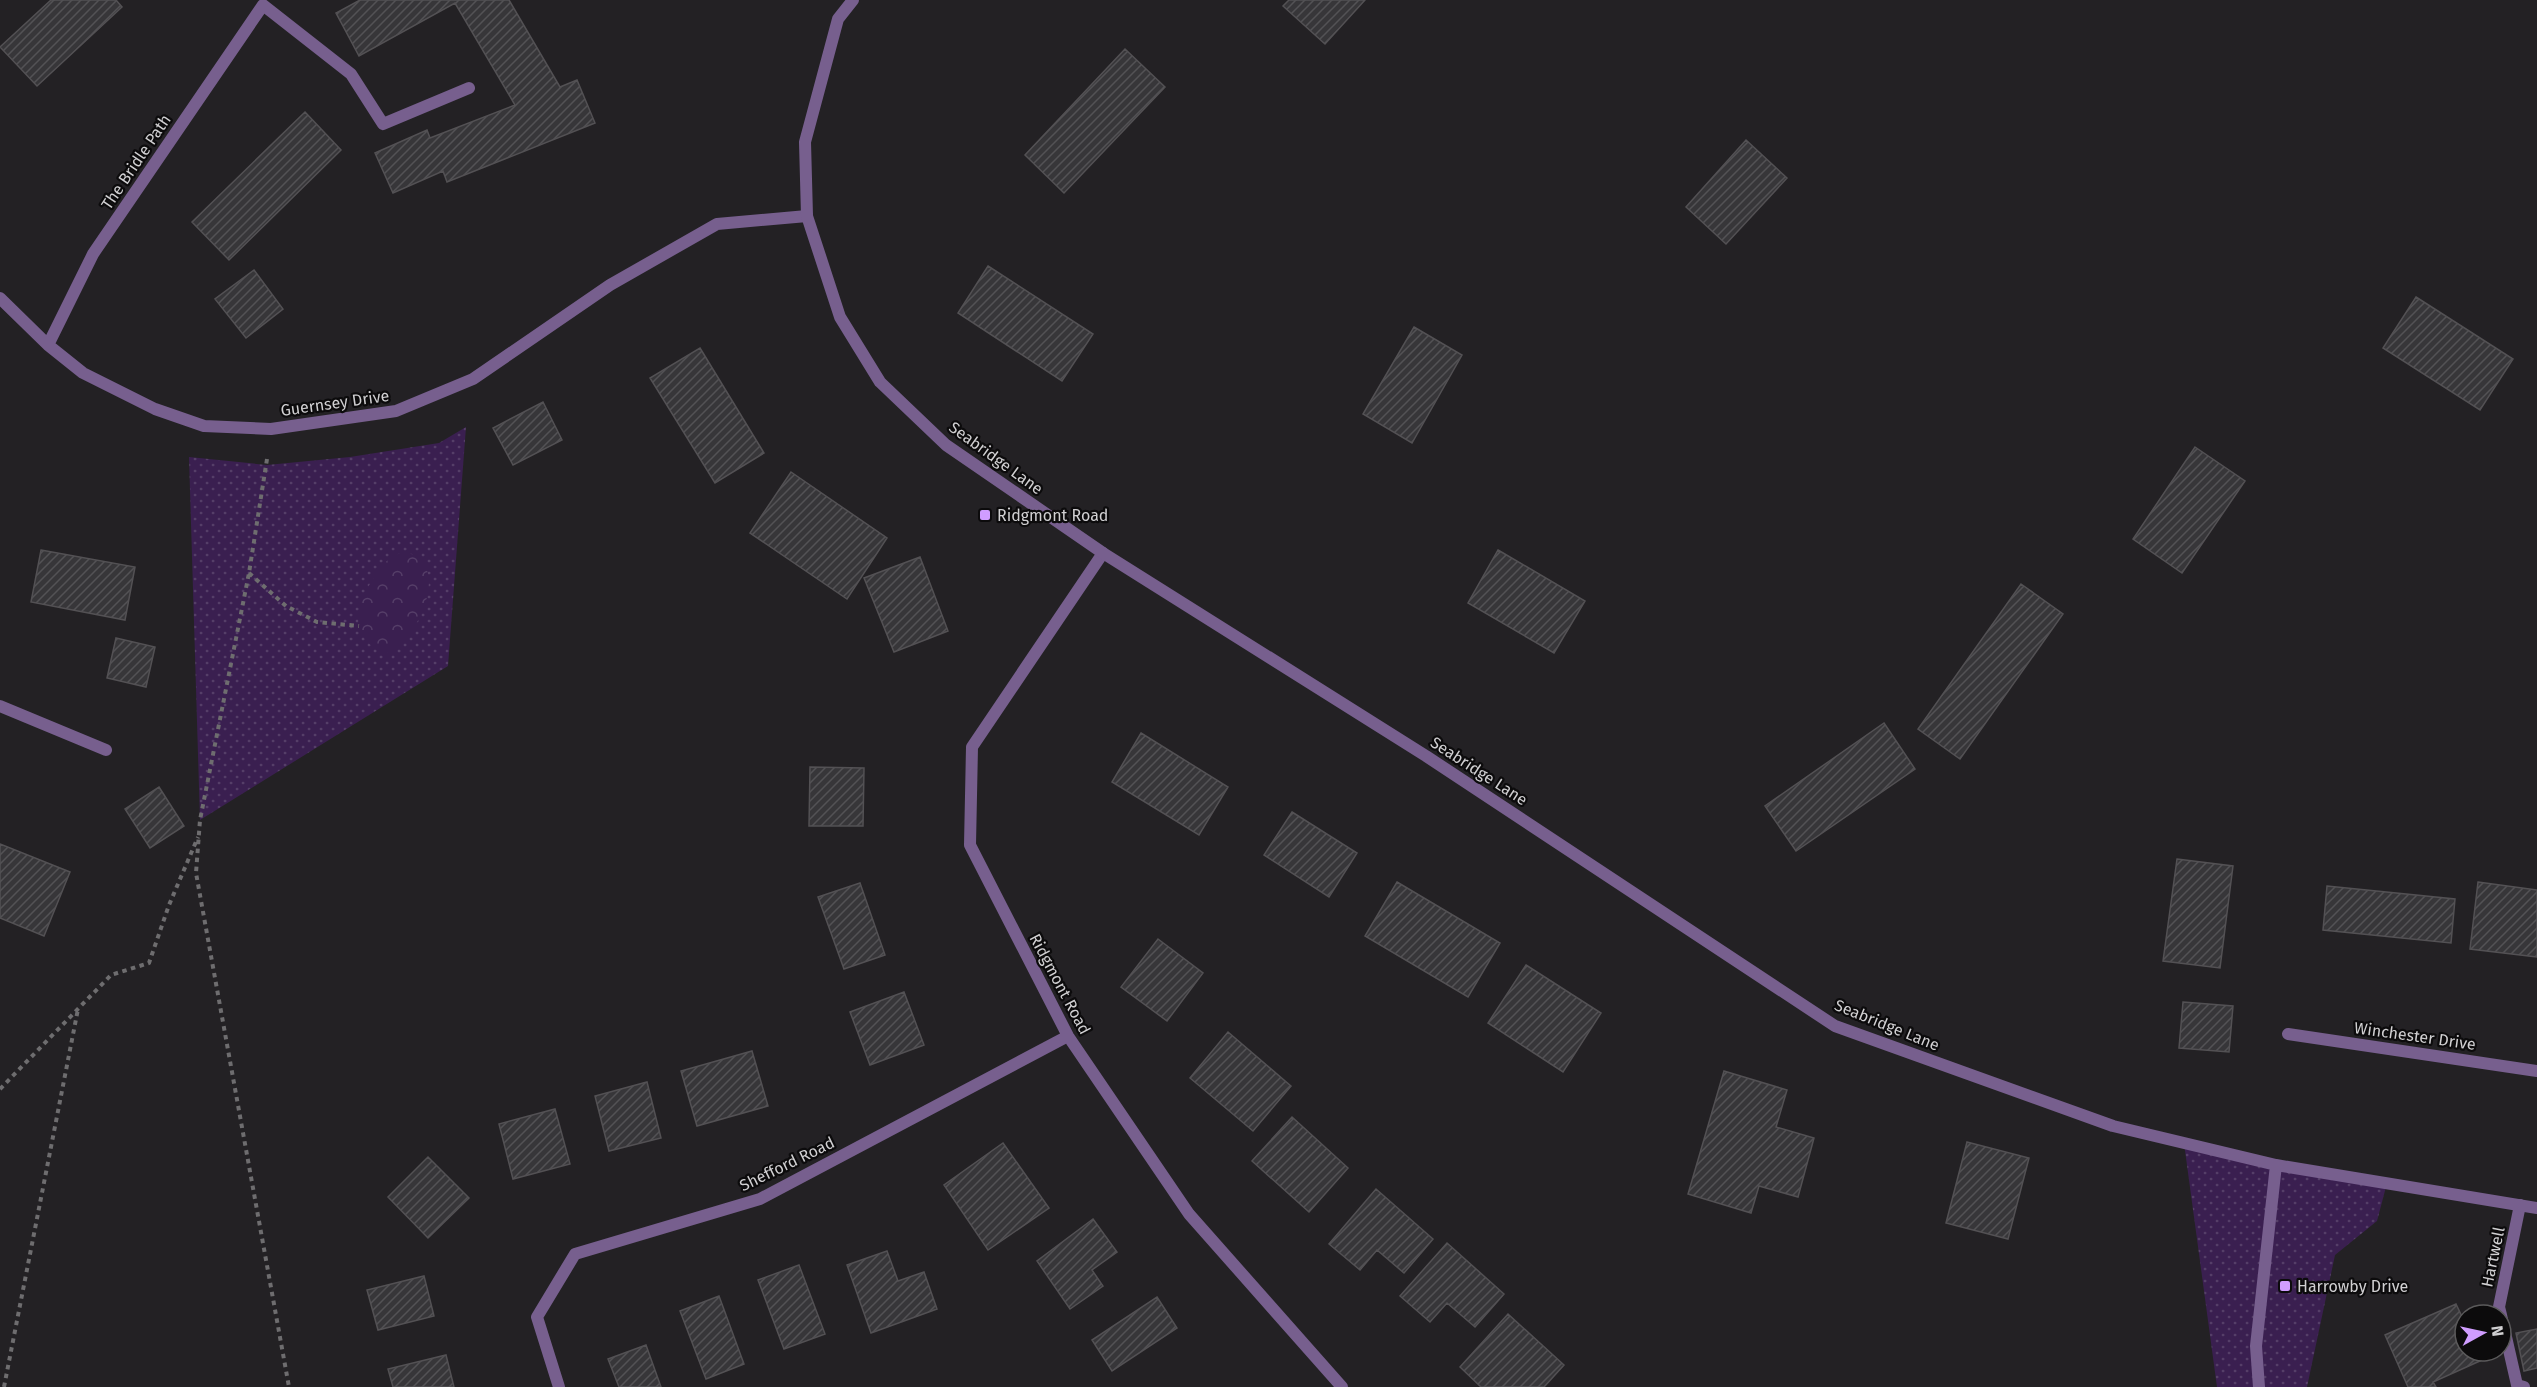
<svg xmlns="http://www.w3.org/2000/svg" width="2537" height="1387" font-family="'Fira Sans',sans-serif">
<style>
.grass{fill:url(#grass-dots)}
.park{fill:url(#park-crowns)}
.building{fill:url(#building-hatch);stroke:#535154;stroke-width:1.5}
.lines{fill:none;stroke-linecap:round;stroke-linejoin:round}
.path{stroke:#6e6d6f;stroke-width:4;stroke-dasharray:4.5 4.5;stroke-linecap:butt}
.minor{stroke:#775f8e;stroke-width:12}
.tertiary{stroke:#775f8e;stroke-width:12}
.poi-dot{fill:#d09dff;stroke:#0c0b0c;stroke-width:2}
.labels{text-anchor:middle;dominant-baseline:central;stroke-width:4.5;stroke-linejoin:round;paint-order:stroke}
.street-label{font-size:16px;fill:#d1d0d2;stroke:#0c0b0c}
.poi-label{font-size:16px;fill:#d1d0d2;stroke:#0c0b0c;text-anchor:start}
</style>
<defs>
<pattern id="grass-dots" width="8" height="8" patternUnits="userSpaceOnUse" patternTransform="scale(1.5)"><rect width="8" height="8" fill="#3a1f50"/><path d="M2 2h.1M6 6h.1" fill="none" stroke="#553e68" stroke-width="1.8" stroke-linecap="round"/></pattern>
<pattern id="park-crowns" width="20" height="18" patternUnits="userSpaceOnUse" patternTransform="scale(1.5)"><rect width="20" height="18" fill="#3a1f50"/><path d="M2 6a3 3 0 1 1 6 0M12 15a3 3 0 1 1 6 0" fill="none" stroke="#553e68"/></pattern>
<pattern id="building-hatch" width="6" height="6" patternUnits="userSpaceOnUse" patternTransform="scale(1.5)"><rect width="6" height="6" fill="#373639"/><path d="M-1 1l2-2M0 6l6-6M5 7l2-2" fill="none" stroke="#535255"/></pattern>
</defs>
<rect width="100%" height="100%" fill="#232124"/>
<!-- grass -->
<path class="grass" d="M466 427 448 666 200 820 189 457 267 465 350 457 439 443Z
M2184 1143 2387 1183 2377 1221 2335 1255 2307 1387H2217Z"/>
<!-- park -->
<path class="park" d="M404 552C455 561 417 644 385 654 349 637 354 608 373 579 381 566 388 556 404 552Z"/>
<!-- building -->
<path class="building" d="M51 0H116L122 7 37 86 0 47Z
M360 0H509L560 87 577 80 595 123 447 182 443 171 393 193 375 153 427 130 430 138 515 105 455 3 359 56 336 13Z
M1289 0H1365L1325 44 1283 6Z
M1125 49 1165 87 1064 193 1025 155Z
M305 112 341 150 229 260 192 222Z
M1746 140 1787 178 1726 244 1686 207Z
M988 266 1093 334 1062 381 958 313Z
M254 270 283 309 246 338 215 299Z
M2416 297 2513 359 2480 410 2383 348Z
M1414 327 1462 355 1412 443 1363 414Z
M700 348 764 453 715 483 650 378Z
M543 402 562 440 513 465 493 428Z
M2195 447 2245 481 2182 573 2133 539Z
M791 472 887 538 847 599 750 533Z
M41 550 135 567 125 620 31 602Z
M1498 550 1585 601 1554 653 1468 603Z
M920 557 948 631 894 652 864 578Z
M2021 584 2063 614 1960 759 1918 729Z
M116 638 155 647 146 687 107 678Z
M1884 723 1915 769 1796 851 1765 806Z
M1141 733 1228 787 1199 835 1112 782Z
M810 767 864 768 863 826H809Z
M159 787 184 826 150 848 125 809Z
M1292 812 1357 853 1329 897 1264 855Z
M0 844 70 872 44 936 0 918Z
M2177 859 2233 866 2220 968 2163 961Z
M1397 882 1500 943 1468 997 1365 936Z
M2478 882 2537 890V957L2470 949Z
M860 883 885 955 844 969 818 897Z
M2327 886 2455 899 2451 943 2323 930Z
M1158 939 1203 973 1167 1021 1121 987Z
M1526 965 1601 1013 1563 1072 1488 1023Z
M904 992 924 1045 870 1065 850 1012Z
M2183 1002 2233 1006 2229 1052 2179 1048Z
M1228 1032 1291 1086 1253 1131 1190 1078Z
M752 1051 768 1106 697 1126 681 1071Z
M1724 1071 1787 1090 1776 1127 1814 1138 1798 1197 1759 1186 1751 1213 1688 1194Z
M647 1082 661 1138 609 1151 595 1096Z
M555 1109 570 1164 513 1179 499 1124Z
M1292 1117 1348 1168 1309 1212 1252 1161Z
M1967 1142 2029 1158 2008 1239 1946 1223Z
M1003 1143 1049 1208 988 1250 944 1185Z
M428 1157 469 1198 428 1238 388 1197Z
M1376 1189 1433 1239 1404 1273 1377 1250 1360 1270 1329 1244Z
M1093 1219 1117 1252 1092 1270 1103 1286 1070 1309 1037 1261Z
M1447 1243 1504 1294 1475 1327 1447 1303 1430 1322 1400 1296Z
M887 1251 898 1281 924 1272 937 1309 871 1333 847 1265Z
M799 1265 825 1334 784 1349 758 1280Z
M424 1276 434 1316 378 1330 367 1290Z
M719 1296 744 1364 706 1379 680 1311Z
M1157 1297 1177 1328 1112 1371 1092 1340Z
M2456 1304 2465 1323V1351H2478L2482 1360 2433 1382 2436 1387H2408L2385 1335Z
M1508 1314 1564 1365 1544 1387H1481L1460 1367Z
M2537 1329V1368L2524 1371 2516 1333Z
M646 1345 661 1387H619L608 1359Z
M446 1355 454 1387H393L388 1369Z"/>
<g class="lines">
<!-- path -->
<path class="path" d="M267 459 249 573 200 820 196 873 289 1387
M249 573 286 606 317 622 359 626
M0 1089 111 975 149 963 169 905 198 837
M4 1387 78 1009"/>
<!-- minor -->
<path class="minor" d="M0 298 48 345 83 373 155 409 204 426 271 429 396 411 473 379 610 285 717 224 807 216
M48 345 93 254 263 5 351 74 383 124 469 88
M1103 553 972 747 970 845 1068 1036 1189 1214 1342 1387
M0 706 106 750
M2288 1034 2537 1071
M2501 1315 2499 1307 2520 1205
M2501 1315 2517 1385 2524 1387
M559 1387 537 1317 575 1254 760 1199 1068 1036"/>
<!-- tertiary -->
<path class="tertiary" d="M853 0 838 19 805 142 807 216 840 317 880 382 946 445 1103 553 1426 756 1835 1026 2113 1126 2276 1165 2256 1346 2259 1387
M2276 1165 2537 1208"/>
</g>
<!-- markers -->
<g class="poi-dot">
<rect x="979" y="509" width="12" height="12" rx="3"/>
<rect x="2279" y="1280" width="12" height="12" rx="3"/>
</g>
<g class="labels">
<!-- street labels -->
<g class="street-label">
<text transform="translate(136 162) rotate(-56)">The Bridle Path</text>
<text transform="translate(335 403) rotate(-8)">Guernsey Drive</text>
<text transform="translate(996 458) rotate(36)">Seabridge Lane</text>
<text transform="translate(1479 771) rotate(33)">Seabridge Lane</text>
<text transform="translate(1060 984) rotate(62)">Ridgmont Road</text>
<text transform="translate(1887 1025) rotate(22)">Seabridge Lane</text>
<text transform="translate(2415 1036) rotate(8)">Winchester Drive</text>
<text transform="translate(787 1164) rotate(-26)">Shefford Road</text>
<text transform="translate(2493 1257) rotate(-78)">Hartwell</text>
</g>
<!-- poi labels -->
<g class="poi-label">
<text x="997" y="515">Ridgmont Road</text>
<text x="2297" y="1286">Harrowby Drive</text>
</g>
</g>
<!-- north arrow -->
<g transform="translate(2483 1333) rotate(82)"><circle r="28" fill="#0c0b0c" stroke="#5b5a5b" stroke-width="1.5"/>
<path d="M0-4.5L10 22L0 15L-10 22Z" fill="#d09dff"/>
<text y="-9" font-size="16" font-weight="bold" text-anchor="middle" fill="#d1d0d2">N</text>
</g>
</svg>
